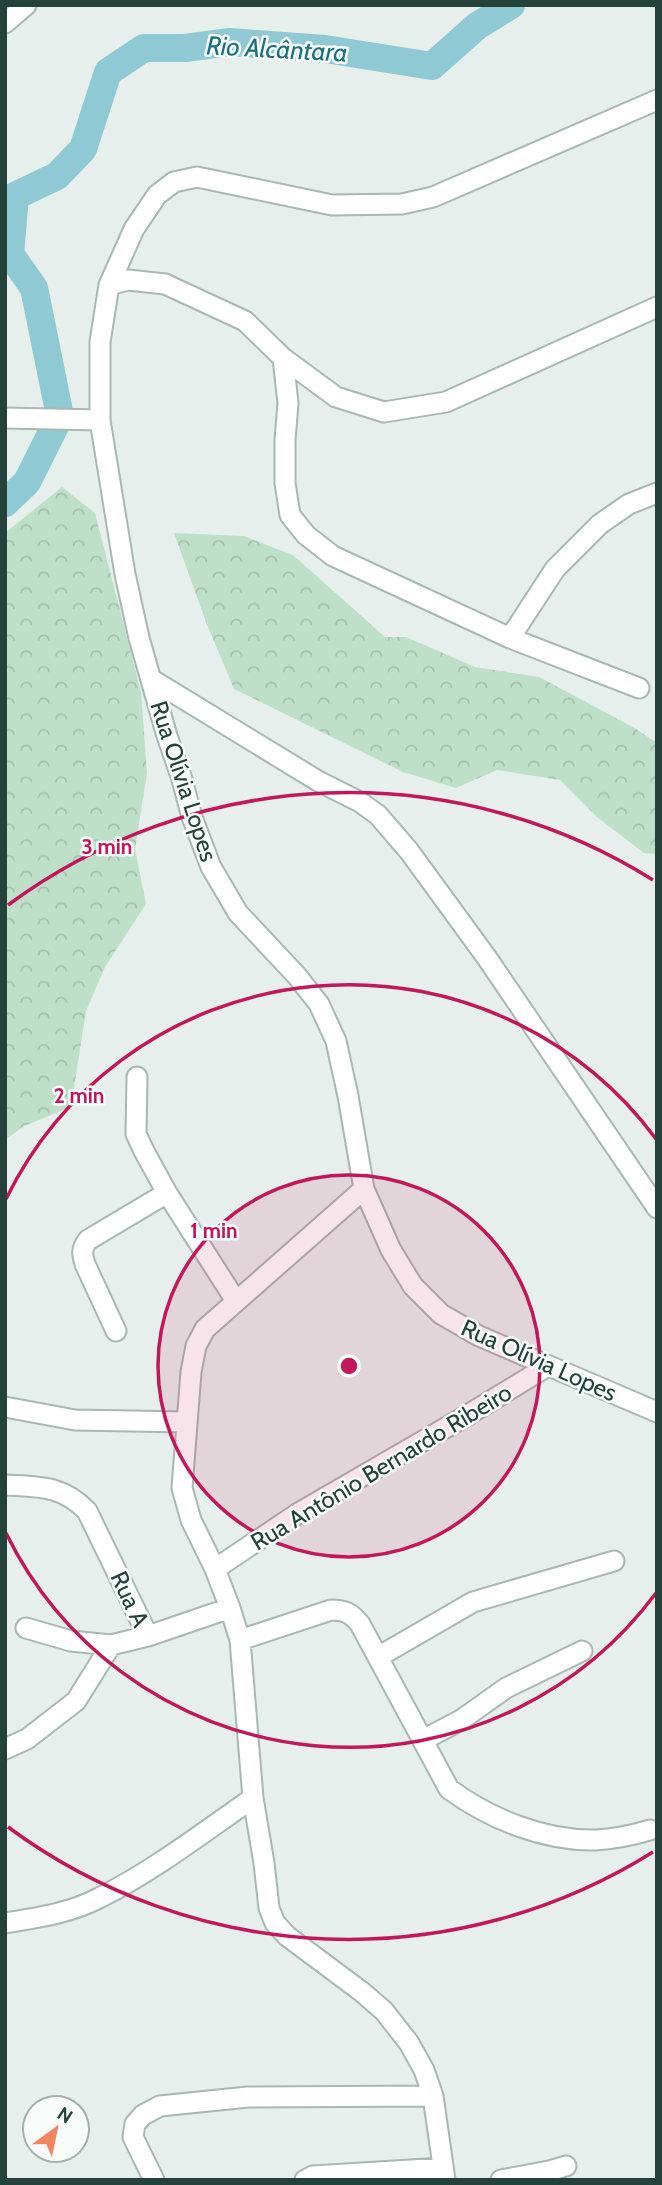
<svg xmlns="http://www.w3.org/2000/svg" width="662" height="2185" font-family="Cabin,sans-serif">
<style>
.forest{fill:url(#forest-crowns)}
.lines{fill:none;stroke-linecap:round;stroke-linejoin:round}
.river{stroke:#8ec9d4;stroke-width:28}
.minor-casing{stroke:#a8b8b2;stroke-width:23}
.minor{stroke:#fff;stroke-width:19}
.ring{fill:none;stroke:#c2185b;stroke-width:3.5}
.labels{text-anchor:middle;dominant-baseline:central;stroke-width:5;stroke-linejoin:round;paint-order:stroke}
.street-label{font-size:24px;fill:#24423a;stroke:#f7fbf9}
.water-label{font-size:26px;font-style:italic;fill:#1c6f80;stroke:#f7fbf9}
.centre{fill:#c2185b;stroke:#f7fbf9;stroke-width:3.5}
.ring-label{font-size:21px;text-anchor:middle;font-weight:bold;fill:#c2185b;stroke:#f7fbf9;stroke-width:5;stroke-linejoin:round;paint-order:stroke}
</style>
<defs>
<pattern id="forest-crowns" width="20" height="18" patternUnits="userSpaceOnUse" patternTransform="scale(1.75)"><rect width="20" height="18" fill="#bfe0c8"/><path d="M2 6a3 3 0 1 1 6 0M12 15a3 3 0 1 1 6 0" fill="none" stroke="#a4c1ad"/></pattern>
</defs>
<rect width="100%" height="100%" fill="#e6efeb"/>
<!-- forest -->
<path class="forest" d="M62 487 95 513 141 692 147 773 135 849 146 904 105 967 86 1011 71 1107 24 1126 5 1140V533Z
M174 533 244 536 293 555 385 637H406L475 667 539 677 633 727 657 743V854L644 853 597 817 560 780 497 770 456 788 403 772 234 689 206 622Z"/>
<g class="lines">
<!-- river -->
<path class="river" d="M5 503 27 482 60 416 34 288 10 254 15 196 57 176 83 149 108 72 144 48H185L230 42 325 49 432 66 477 26 511 5"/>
<defs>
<path id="minor" d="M5 23 26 5
M657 100 433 197 402 204 332 205 197 177 174 182 157 195 134 229 109 285 100 342V420L125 574 139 638 167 736 181 776 192 817 211 867 238 913 297 976 319 1004 336 1041 348 1096 364 1189 391 1250 413 1286 441 1314 479 1336 657 1412
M109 285 128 280 165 284 245 321 283 358 288 403 285 440V483L290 515 306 535 333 556 510 638 639 688
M283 358 336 397 384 412 446 402 657 307
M5 418 100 420
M510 638 555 569 600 524 629 504 657 493
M151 679 318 781 360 802 378 815 409 851 487 958 657 1208
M137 1077 136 1134 144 1151 167 1193 236 1301
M116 1331 85 1264C82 1254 81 1249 88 1240L167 1193
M5 1407 75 1420 187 1422
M5 1485C39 1487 62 1485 87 1511L148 1636
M215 1569 191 1520 182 1488 191 1372 196 1346 205 1329 364 1189
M26 1628 71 1641 111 1645
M240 1640 331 1610C345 1610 351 1613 360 1624L449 1789C490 1819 544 1841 596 1840 614 1839 633 1835 650 1830
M378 1657 473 1602 614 1561
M423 1740 461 1720 506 1688 582 1651
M5 1749 27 1739 76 1701 111 1645 148 1636 230 1608
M5 1923C36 1918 71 1913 99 1898 152 1872 205 1831 253 1798
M154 2180 133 2137 135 2124 143 2115 160 2106 248 2097 433 2096
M305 2180 313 2176 443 2168
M445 2180 433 2096 424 2070 409 2043 384 2011 362 1992 287 1936 275 1923 269 1908 264 1863 253 1798 240 1640 230 1608 215 1569 297 1514 466 1416 548 1366
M501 2180 549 2171 566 2166"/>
</defs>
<!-- minor casing -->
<use href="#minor" class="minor-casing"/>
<!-- minor -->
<use href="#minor" class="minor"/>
</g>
<!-- distance rings -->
<circle cx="349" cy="1366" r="191" fill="#c2185b" fill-opacity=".12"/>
<g class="ring">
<circle cx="349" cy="1366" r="191"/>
<path d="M656 1593A382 382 0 0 1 6 1533M6 1199A382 382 0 0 1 656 1139"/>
<path d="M653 1852A573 573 0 0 1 8 1827M8 905A573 573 0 0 1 653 880"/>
</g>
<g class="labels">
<!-- street labels -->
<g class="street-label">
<text transform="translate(184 781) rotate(72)">Rua Olívia Lopes</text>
<text transform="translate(539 1360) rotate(24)">Rua Olívia Lopes</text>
<text transform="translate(381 1467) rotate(-31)">Rua Antônio Bernardo Ribeiro</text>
<text transform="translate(130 1599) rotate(65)">Rua A</text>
</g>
<!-- water labels -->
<g class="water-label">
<text transform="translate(277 49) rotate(3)">Rio Alcântara</text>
</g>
</g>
<circle cx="349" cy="1366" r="10" class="centre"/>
<g class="ring-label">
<text x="107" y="854">3 min</text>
<text x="79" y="1103">2 min</text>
<text x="214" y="1238">1 min</text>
</g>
<!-- border -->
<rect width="662" height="2185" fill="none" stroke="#24423a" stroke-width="14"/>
<!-- north arrow -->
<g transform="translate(56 2129) rotate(33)"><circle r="33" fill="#f7fbf9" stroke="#a3b1ad" stroke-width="2"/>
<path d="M0-5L12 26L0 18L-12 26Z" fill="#f4845f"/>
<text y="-10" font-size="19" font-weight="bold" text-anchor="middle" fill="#24423a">N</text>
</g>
</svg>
